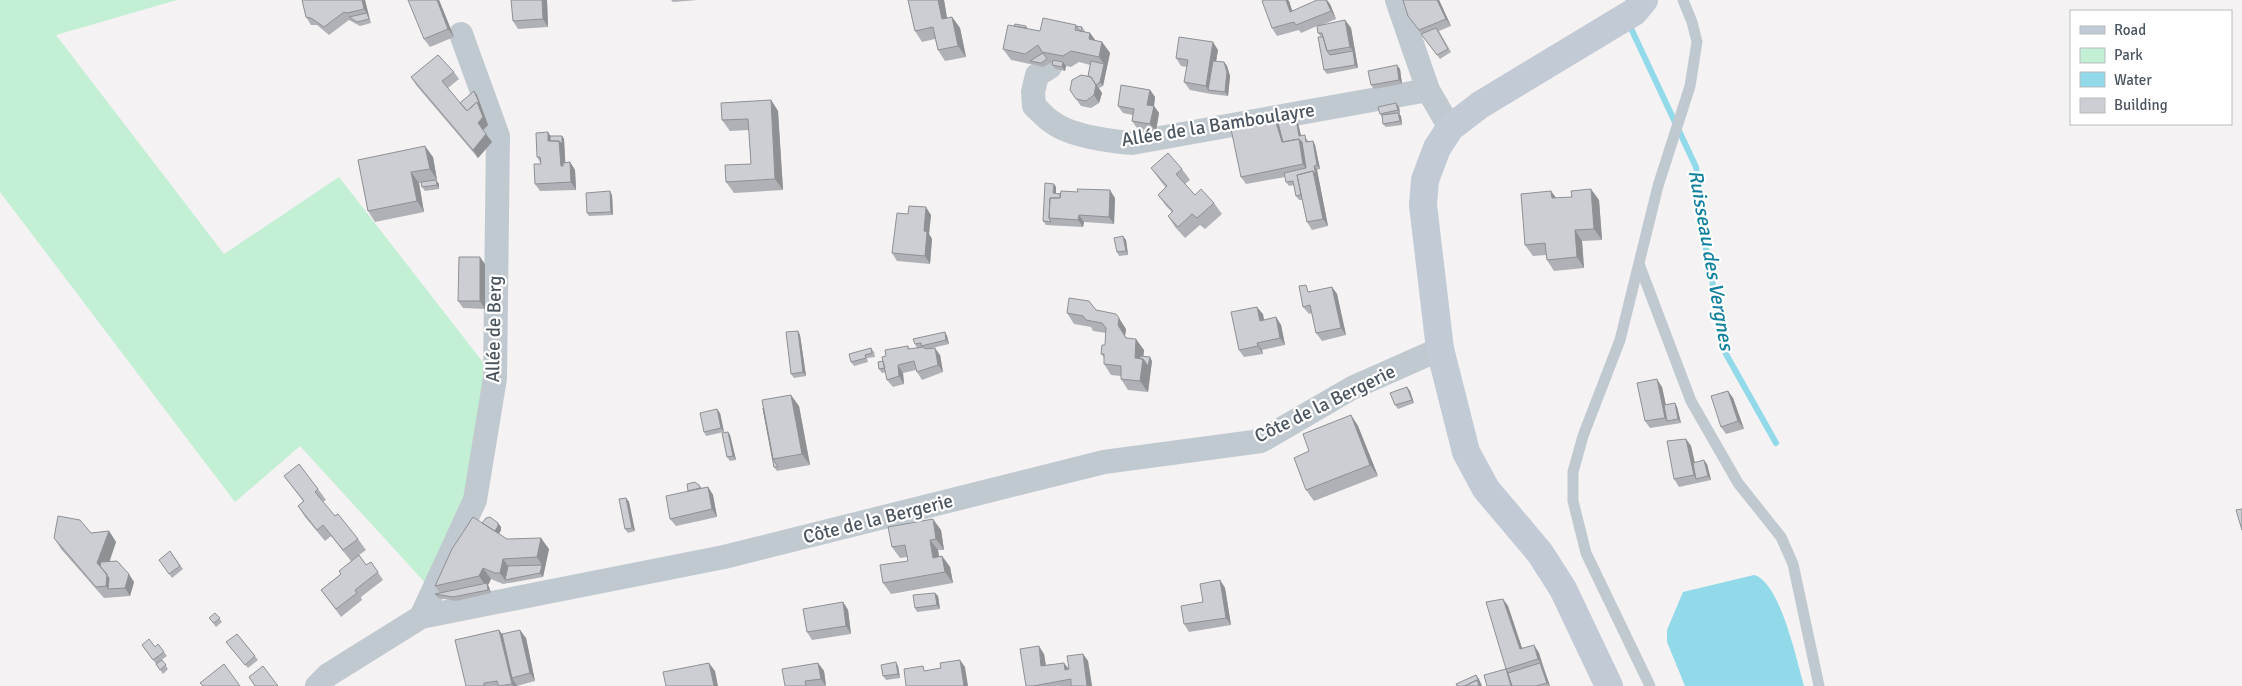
<svg xmlns="http://www.w3.org/2000/svg" width="2242" height="686" font-family="Signika,sans-serif">
<style>
.green{fill:#c3efd4}
.water{fill:#92d9ea}
.lines{fill:none;stroke-linecap:round;stroke-linejoin:round}
.stream{stroke:#92d9ea;stroke-width:6}
.lane{stroke:#c1c9d0;stroke-width:11}
.street{stroke:#c1c9d0;stroke-width:24}
.secondary{stroke:#c1cad5;stroke-width:28}
.wall{fill:#afb1b6}
.shaded-wall{fill:#8f9094}
.building{fill:#ccced4;stroke:#8f9094}
.labels{text-anchor:middle;dominant-baseline:central;stroke-width:4.5;stroke-linejoin:round;paint-order:stroke}
.street-label{font-size:19px;fill:#4a555f;stroke:#fff}
.water-label{font-size:20px;font-style:italic;fill:#11809c;stroke:#fff}
</style>
<rect width="100%" height="100%" fill="#f4f2f2"/>
<!-- green -->
<path class="green" d="M0 0H177L56 35 224 254 339 177 489 370 466 501 429 587 300 446 235 502 0 192Z"/>
<!-- water -->
<path class="water" d="M1754 575C1780 581 1797 662 1804 686H1685L1667 642V630L1683 592Z"/>
<g class="lines">
<!-- stream -->
<path class="stream" d="M1628 22 1696 167 1705 243 1726 354 1776 443"/>
<!-- lane -->
<path class="lane" d="M1639 264 1691 401 1738 483 1781 537 1793 564 1819 686
M1650 686 1586 553 1573 501V472L1583 436 1620 340 1658 186 1690 86 1697 42 1692 22 1683 0"/>
<!-- street -->
<path class="street" d="M1397 0 1428 90 1450 128
M1050 67 1037 75 1033 92 1034 106C1040 111 1045 118 1052 122 1070 136 1109 141 1132 143L1428 90
M421 617 475 500 495 378 498 136 461 34
M317 686 328 675 421 617 724 557 1104 462 1261 441 1352 388 1440 349"/>
<!-- secondary -->
<path class="secondary" d="M1609 686 1563 589 1540 553 1486 489 1466 452 1440 349 1423 205 1425 180 1437 148 1450 128 1480 105 1634 12 1644 0"/>
</g>
<!-- wall -->
<path class="wall" d="M302 0H365L371 23 360 26 349 20 329 35 317 25H311L306 17Z
M439 0 454 37 430 47 424 39Z
M547 0 548 27 518 29 513 21Z
M671 0H697L673 2Z
M908 0H944L947 18 952 17 960 28 966 57 945 61 938 50 935 39 922 42 915 31Z
M1403 0H1439L1451 26 1439 31 1451 52 1440 59 1408 16Z
M1289 1 1292 11 1330 4 1336 19 1319 26 1345 20 1351 28 1358 68 1327 74 1324 70 1321 37 1318 33 1317 26 1301 33 1299 30 1277 36 1272 28Z
M1014 26H1026L1028 29 1040 31 1076 26 1082 27 1085 31V32L1090 33 1096 41 1102 42 1110 53 1103 86 1099 88 1102 93 1099 103 1091 108 1081 106 1070 90 1088 76 1090 65 1079 62 1071 67 1066 66 1065 71 1055 69 1052 65V63H1050L1044 67 1011 60 1003 49Z
M1218 50 1216 61 1224 62 1227 66 1230 76 1228 96 1211 94 1190 90 1184 82 1187 67 1181 66 1176 58Z
M1400 69 1402 84 1374 89 1371 85Z
M454 72 459 79 448 88 460 103 474 91 477 95 488 125 483 130 492 142 478 158 416 85 411 77Z
M1150 90 1155 97 1154 106 1159 113 1156 131 1137 128 1132 121 1133 115 1123 113 1118 106Z
M771 100 778 111 783 190 734 193 726 182 751 164 749 130 730 131 722 120Z
M1399 107 1400 114H1399L1401 116 1402 125 1386 127 1383 124V118L1380 114Z
M1275 119 1278 123H1298L1301 136 1307 139 1308 141H1313L1315 145 1320 169 1317 170 1328 226 1312 230 1307 222 1302 200H1299L1296 196 1294 185 1289 186 1286 182 1285 177 1246 184 1241 177Z
M550 136H562L564 139 565 162H570L575 170 576 190 540 191 535 184 541 164 537 157Z
M433 157 437 180H436L439 184V189L425 191 422 187 421 183H419L424 212 375 222 368 211 358 160Z
M1151 168 1182 169 1190 180 1185 184 1195 195 1214 203 1222 214 1205 229 1200 225 1185 238 1175 227 1168 216 1172 212 1166 206 1158 195 1166 188 1159 179Z
M1054 184 1056 187V193L1115 198 1114 224 1084 222 1083 227 1046 225 1043 221Z
M1551 191 1556 198 1599 200 1602 240 1582 241 1584 268 1554 271 1547 260 1546 255 1533 256 1525 245Z
M612 195 613 215 589 216 587 213Z
M908 214 931 215 929 234 932 239 930 264 897 261 892 253Z
M1126 240 1128 255 1119 256 1117 252Z
M485 264V309L463 308 458 301Z
M1332 287 1337 294 1346 335 1322 341 1316 333 1312 313 1309 314 1303 307 1311 292Z
M1096 310 1126 329 1125 336 1127 338 1144 350 1143 357 1152 361 1148 392 1128 390 1121 379V376L1111 375 1104 364V357L1101 354 1105 345 1106 333 1093 331 1091 327 1074 324 1067 313Z
M1263 314 1264 320 1276 317 1281 325 1285 345 1262 350 1263 354 1244 357 1239 350Z
M798 331 800 335 806 376 794 378 791 374Z
M945 332 947 336 949 344 928 349 940 355 943 372 922 380 917 372 916 370 903 373 904 384 893 387 887 380 886 372 882 373 879 369 886 356 908 346 910 349 917 348 915 344Z
M871 348 874 352 875 357 867 358 868 362 854 366 851 362Z
M1407 387 1410 391 1414 403 1398 409 1395 405Z
M1662 387 1666 405 1675 403 1677 407 1681 423 1650 428 1645 421Z
M1728 391 1733 398 1744 429 1726 434 1721 427Z
M762 400 799 406 810 465 777 471 774 467Z
M720 413 724 432 706 436 704 432Z
M1351 415 1358 426 1378 476 1314 501 1306 490 1309 451Z
M728 432 730 435 736 460 730 461 727 457Z
M1686 439 1691 446 1695 462 1707 464 1711 480 1679 487 1674 479Z
M284 476 318 489 326 500 323 502 335 516 358 539 366 550 359 555 366 565 371 562 383 580 361 597 362 600 341 617 321 590 341 574 351 561 331 536 325 541 305 517 298 506 303 501Z
M699 485 702 488 708 487 713 495 717 517 676 526 670 519 688 491Z
M626 498 629 502 635 531 628 533 625 529Z
M482 523H498L501 527V530L499 534 507 539 549 549 543 577 503 584 491 579 488 585 489 587 491 593 456 601 438 598 435 594 440 593 435 586Z
M941 530 944 550H938L939 557 942 556 950 567 953 583 891 594 883 583 908 561 907 557 900 558 892 547Z
M109 531 116 542 110 561 134 582 130 596 104 598 61 549 54 538Z
M170 551 183 569 172 578 159 560Z
M1220 580 1225 588 1231 625 1189 632 1184 624 1203 602Z
M935 593 938 596 940 609 917 612 915 608Z
M1503 599 1508 606 1522 648 1534 645 1539 653 1550 686H1487L1506 669Z
M843 602 848 610 851 634 812 640 807 632Z
M215 613 222 622 216 627 209 618Z
M499 630 502 634 526 638 535 681 517 686H466Z
M237 634 258 660 248 668 229 646Z
M158 644 167 656 156 664 142 645 155 647Z
M1044 654 1046 665 1064 663 1069 669 1083 654 1088 661 1092 686H1026Z
M162 660 168 669 163 674 156 664Z
M818 663 824 671 826 686H785Z
M898 666 900 678 886 680 883 676Z"/>
<!-- shaded-wall -->
<path class="shaded-wall" d="M362 0H365L369 17 364 9Z
M437 0H439L454 37 448 29Z
M542 0H547L548 27 543 19Z
M938 0H944L949 30 942 19Z
M1286 0H1288L1289 1 1295 19 1290 12Z
M1326 0H1327L1330 4 1336 19 1331 11Z
M1437 0H1439L1451 26 1446 19Z
M952 17 960 28 966 57 958 46Z
M1345 20 1351 28 1358 68 1355 65 1353 51 1350 47Z
M1090 33 1098 44 1089 39Z
M1102 42 1110 53 1103 86 1100 82 1104 64 1099 57Z
M1213 42 1218 50 1211 91 1208 90 1206 86Z
M1063 62 1066 66 1065 71 1062 67Z
M1224 62 1227 66 1230 76 1228 96 1225 92Z
M1397 65 1400 69 1402 84 1399 80Z
M1091 77 1102 93 1099 103 1094 95Z
M1150 90 1155 97 1154 106 1159 113 1156 131 1150 124 1147 105Z
M474 91 477 95 488 125 483 130 478 123Z
M771 100 778 111 783 190 775 179Z
M1396 103 1399 107 1400 114 1398 110Z
M1398 113 1401 116 1402 125 1400 121Z
M1275 119 1281 127 1286 146 1282 142Z
M1296 119 1298 123 1302 140 1299 136Z
M548 132 553 140 551 145 548 141Z
M486 134 492 142 478 158 473 150Z
M562 136 564 139 566 174 561 166 559 141Z
M1299 139 1304 146 1308 172 1303 164Z
M1313 141 1315 145 1320 169 1317 165Z
M425 146 433 157 437 180 430 169Z
M570 162 575 170 576 190 571 182Z
M1314 166 1317 170 1328 226 1323 219 1313 171Z
M411 172 419 183 424 212 417 201Z
M436 180 439 184V189L437 185Z
M1054 184 1056 187V197L1053 193Z
M1591 189 1599 200 1602 240 1594 229Z
M1110 190 1115 198 1114 224 1109 217Z
M610 191 612 195 613 215 611 212Z
M1551 191 1559 202 1552 198Z
M926 207 931 215 929 234 932 239 930 264 925 256 924 231Z
M1079 215 1084 222 1083 227 1078 220Z
M1575 230 1582 241 1584 268 1577 257Z
M1123 236 1126 240 1128 255 1126 251Z
M480 257 485 264V309L480 301Z
M1332 287 1337 294 1346 335 1341 328Z
M1257 307 1263 314 1265 328 1260 321Z
M1276 317 1281 325 1285 345 1280 338Z
M1119 318 1126 329 1125 336 1133 349 1118 325Z
M798 331 800 335 806 376 803 372Z
M945 332 947 336 949 344 946 340Z
M1136 339 1144 350 1143 360 1150 357 1152 361 1148 392 1140 381 1135 358Z
M1257 343 1262 350 1263 354 1258 346Z
M935 348 940 355 943 372 938 365Z
M898 365 903 373 904 384 899 376Z
M1657 379 1662 387 1669 421H1667L1665 418Z
M1407 387 1410 391 1414 403 1412 400Z
M1728 391 1733 398 1744 429 1738 421Z
M791 395 799 406 810 465 802 454Z
M1675 403 1677 407 1681 423 1678 419Z
M717 409 720 413 724 432 721 428Z
M1351 415 1358 426 1378 476 1370 465Z
M728 432 730 435 736 460 733 456Z
M1686 439 1691 446 1698 479H1696L1694 475Z
M1704 460 1707 464 1711 480 1708 476Z
M708 487 713 495 717 517 712 509Z
M626 498 629 502 635 531 632 528Z
M933 519 941 530 944 550 936 539Z
M498 523 501 527V530L496 538 493 534Z
M109 531 116 542 105 573 97 563Z
M541 538 549 549 543 577 540 573 542 565 537 557Z
M930 540 938 550 941 569 933 558Z
M942 556 950 567 953 583 945 572Z
M503 559 511 570 505 580 500 573Z
M483 568 491 579 488 585 489 587 491 593 479 576Z
M107 574 114 585 108 589 106 586Z
M129 574 134 582 130 596 125 588Z
M1220 580 1225 588 1231 625 1226 618Z
M935 593 938 596 940 609 937 605Z
M1503 599 1508 606 1525 657 1520 649Z
M843 602 848 610 851 634 846 626Z
M499 630 507 641 512 678 517 686H513L512 684Z
M520 630 526 638 535 681 530 673Z
M1534 645 1539 653 1543 667 1538 659Z
M1039 646 1044 654 1047 674 1041 666Z
M1083 654 1088 661 1092 686H1087Z
M960 660 965 667 968 686H964Z
M896 662 898 666 900 678 898 674Z
M709 663 715 671 718 686H714Z
M818 663 824 671 826 686 821 679Z
M1064 663 1069 670H1065Z
M1540 663 1543 667 1550 686 1547 683Z
M1506 669 1511 677 1514 686H1511Z
M1476 675 1479 679 1482 686H1479Z"/>
<!-- building -->
<path class="building" d="M302 0H362L364 9 347 13 344 12 324 27 311 18 306 17Z
M408 0H437L448 29 424 39Z
M511 0H542L543 19 513 21Z
M908 0H938L942 19 952 17 958 46 938 50 933 27 915 31Z
M1264 0H1286L1290 12 1317 0H1326L1331 11 1296 25 1294 22 1272 28 1262 1Z
M1403 0H1437L1446 19 1419 30 1408 16Z
M367 13 369 19 357 22 349 17Z
M1043 18 1076 25 1075 30 1090 33 1089 39 1102 42 1099 57 1071 51 1063 56 1058 55 1042 52 1038 45 1025 54 1003 49 1008 25 1040 31Z
M1345 20 1350 47 1327 51 1322 33H1318L1317 26Z
M1015 24 1026 26V28L1014 26Z
M1076 26 1082 27 1081 31H1080Z
M1436 28 1448 49 1437 55 1421 34Z
M1179 37 1213 42 1206 86 1184 82 1188 60 1176 58Z
M1318 37H1323L1327 51 1330 55 1353 51 1355 65 1324 70Z
M1043 53 1047 59 1041 63 1030 61Z
M438 55 454 72 442 81 467 111 477 102 483 117 478 123 486 134 473 150 411 77Z
M1053 60 1063 62 1062 67 1052 65Z
M1091 61 1104 64 1100 82 1096 85 1091 77 1088 76Z
M1213 61 1224 62 1227 72 1225 92 1208 90Z
M1397 65 1399 80 1371 85 1368 71Z
M1081 75 1091 77 1096 85 1094 95 1086 101 1076 99 1070 90 1072 80Z
M1121 85 1150 90 1147 105 1154 106 1150 124 1132 121 1134 109 1118 106Z
M474 91 480 105 477 102 467 111 460 103Z
M771 100 775 179 726 182 725 165 751 164 748 119 722 120 721 103Z
M1396 103 1398 110 1380 114 1378 107Z
M1398 113 1400 121 1383 124 1382 115Z
M1275 119 1282 142 1299 139 1303 164 1241 177 1231 129Z
M1296 119 1299 136 1305 135 1306 142 1313 141 1317 165 1314 166 1316 175 1313 171 1297 175 1301 195 1296 196 1293 181 1286 182 1284 173 1306 168 1302 142 1299 139 1283 142 1278 123Z
M548 132V141H559L561 166H563V163L570 162 571 182 535 184 534 164H541L540 157H537L536 133Z
M550 136H562V144L559 141H550Z
M425 146 430 169 411 172 417 201 368 211 358 160Z
M1168 153 1182 169 1176 174 1195 195 1201 189 1214 203 1197 218 1192 214 1178 227 1168 216 1173 211 1158 195 1167 186 1151 168Z
M1313 171 1323 219 1307 222 1297 175Z
M436 180 437 185 422 187 421 182Z
M1045 183 1054 184 1053 193 1060 194V198H1050L1049 218 1051 222 1043 221Z
M1077 189 1110 190 1109 217 1079 215 1078 220 1049 218 1050 198H1060L1061 191 1078 192Z
M1591 189 1594 229 1575 230 1577 257 1547 260 1545 243 1525 245 1521 194 1551 191 1552 198 1572 197 1571 191Z
M610 191 611 212 587 213 586 193Z
M909 206 926 207 924 231 927 232 925 256 892 253 897 213 908 214Z
M1123 236 1126 251 1117 252 1114 238Z
M459 257H480V301H458Z
M1306 285 1308 292 1332 287 1341 328 1316 333 1310 305 1303 307 1299 286Z
M1069 298 1089 301 1096 310 1116 314 1119 318 1118 325 1126 338 1136 339 1135 358 1143 359 1140 381 1121 379V366L1104 364V354H1101L1102 345H1105L1106 328 1102 323 1086 320 1083 316 1067 313Z
M1257 307 1260 321 1276 317 1280 338 1257 343 1258 346 1239 350 1231 312Z
M798 331 803 372 791 374 786 332Z
M945 332 946 340 921 346V343L915 344 913 339Z
M908 346V349L924 347 925 349 935 348 938 365 917 372 914 361 898 365 899 376 887 380 882 357 886 356 885 350Z
M871 348 872 353 865 355 866 358 851 362 849 354Z
M1140 356 1150 357 1148 366 1143 359H1140Z
M883 361 885 368 879 369 878 362Z
M1657 379 1665 418 1645 421 1637 383Z
M1407 387 1412 400 1395 405 1390 393Z
M1728 391 1738 421 1721 427 1711 396Z
M791 395 802 454 773 459 762 400Z
M1675 403 1678 419 1667 421 1664 405Z
M763 408 773 459 778 467H774Z
M717 409 721 428 704 432 700 413Z
M1351 415 1370 465 1306 490 1294 458 1309 451 1303 434Z
M728 432 733 456 727 457 722 433Z
M1686 439 1694 475 1674 479 1667 441Z
M1704 460 1708 476 1696 479 1693 463Z
M299 464 318 489 315 492 335 516 338 514 358 539 343 550 323 525 317 530 298 506 304 501 284 476Z
M695 482 699 485 700 488 688 491 687 484Z
M708 487 712 509 670 519 666 496Z
M626 498 632 528 625 529 619 499Z
M2242 509V530L2236 510Z
M58 516 80 520 91 533 109 531 97 563 107 574 106 586 96 587 54 538Z
M473 517 507 539 541 538 537 557 503 559 500 573H495L483 568 479 576 435 586 452 549Z
M490 517 498 523V526L495 531 482 523 486 518Z
M933 519 936 539 930 540 933 558 942 556 945 572 883 583 880 565 908 561 905 545 892 547 888 527Z
M170 551 180 566 169 574 159 560Z
M359 555 366 565 371 562 378 572 355 590 357 593 336 609 321 590 341 574 339 571Z
M117 561 129 574 125 588 108 589 109 578 100 566 101 562Z
M542 565 540 573 505 580 508 566Z
M1220 580 1226 618 1184 624 1181 606 1203 602 1200 584Z
M487 583 488 590 453 597 435 594Z
M935 593 937 605 915 608 913 595Z
M1503 599 1520 649 1534 645 1538 659 1506 669 1486 602Z
M843 602 846 626 807 632 803 609Z
M215 613 220 618 214 623 209 618Z
M499 630 512 684 499 686 497 681 484 683V686H466L455 640Z
M520 630 530 673 512 678 502 634Z
M237 634 255 656 245 665 226 642Z
M149 639 155 647 158 644 164 652 153 660 142 645Z
M1039 646 1041 666 1064 663 1065 670 1069 669 1067 656 1083 654 1087 686H1071V679L1033 686H1026L1020 649Z
M162 660 166 665 160 670 156 664Z
M960 660 964 686H906L904 669 923 666 924 671 941 668 940 663Z
M896 662 898 674 883 676 881 665Z
M709 663 714 686H666L663 672Z
M818 663 821 679 805 681 806 686H785L782 669Z
M1540 663 1547 683 1536 686H1512L1508 673Z
M224 664 240 686H203L200 683Z
M263 666 278 686H255L249 677Z
M1506 669 1511 686H1487L1484 675Z
M1476 675 1480 684 1477 680 1465 686H1457L1456 684Z
M1477 680 1479 686H1465Z"/>
<g class="labels">
<!-- street labels -->
<g class="street-label">
<text transform="translate(1218 125) rotate(-9)">Allée de la Bamboulayre</text>
<text transform="translate(494 329) rotate(-89)">Allée de Berg</text>
<text transform="translate(1325 404) rotate(-26)">Côte de la Bergerie</text>
<text transform="translate(878 519) rotate(-14)">Côte de la Bergerie</text>
</g>
<!-- water labels -->
<g class="water-label">
<text transform="translate(1711 260) rotate(80)">Ruisseau des Vergnes</text>
</g>
</g>
<!-- legend -->
<rect x="2070" y="10" width="162" height="115" fill="#ffffff" stroke="#b7bbbf"/>
<rect x="2080" y="26" width="25" height="8" fill="#c1cad5" stroke="#b7bbbf"/>
<text x="2114" y="35" font-size="15" fill="#4a555f">Road</text>
<rect x="2080" y="48" width="25" height="15" fill="#c3efd4" stroke="#b7bbbf"/>
<text x="2114" y="60" font-size="15" fill="#4a555f">Park</text>
<rect x="2080" y="72" width="25" height="15" fill="#92d9ea" stroke="#b7bbbf"/>
<text x="2114" y="85" font-size="15" fill="#4a555f">Water</text>
<rect x="2080" y="98" width="25" height="15" fill="#ccced4" stroke="#b7bbbf"/>
<text x="2114" y="110" font-size="15" fill="#4a555f">Building</text>
</svg>
